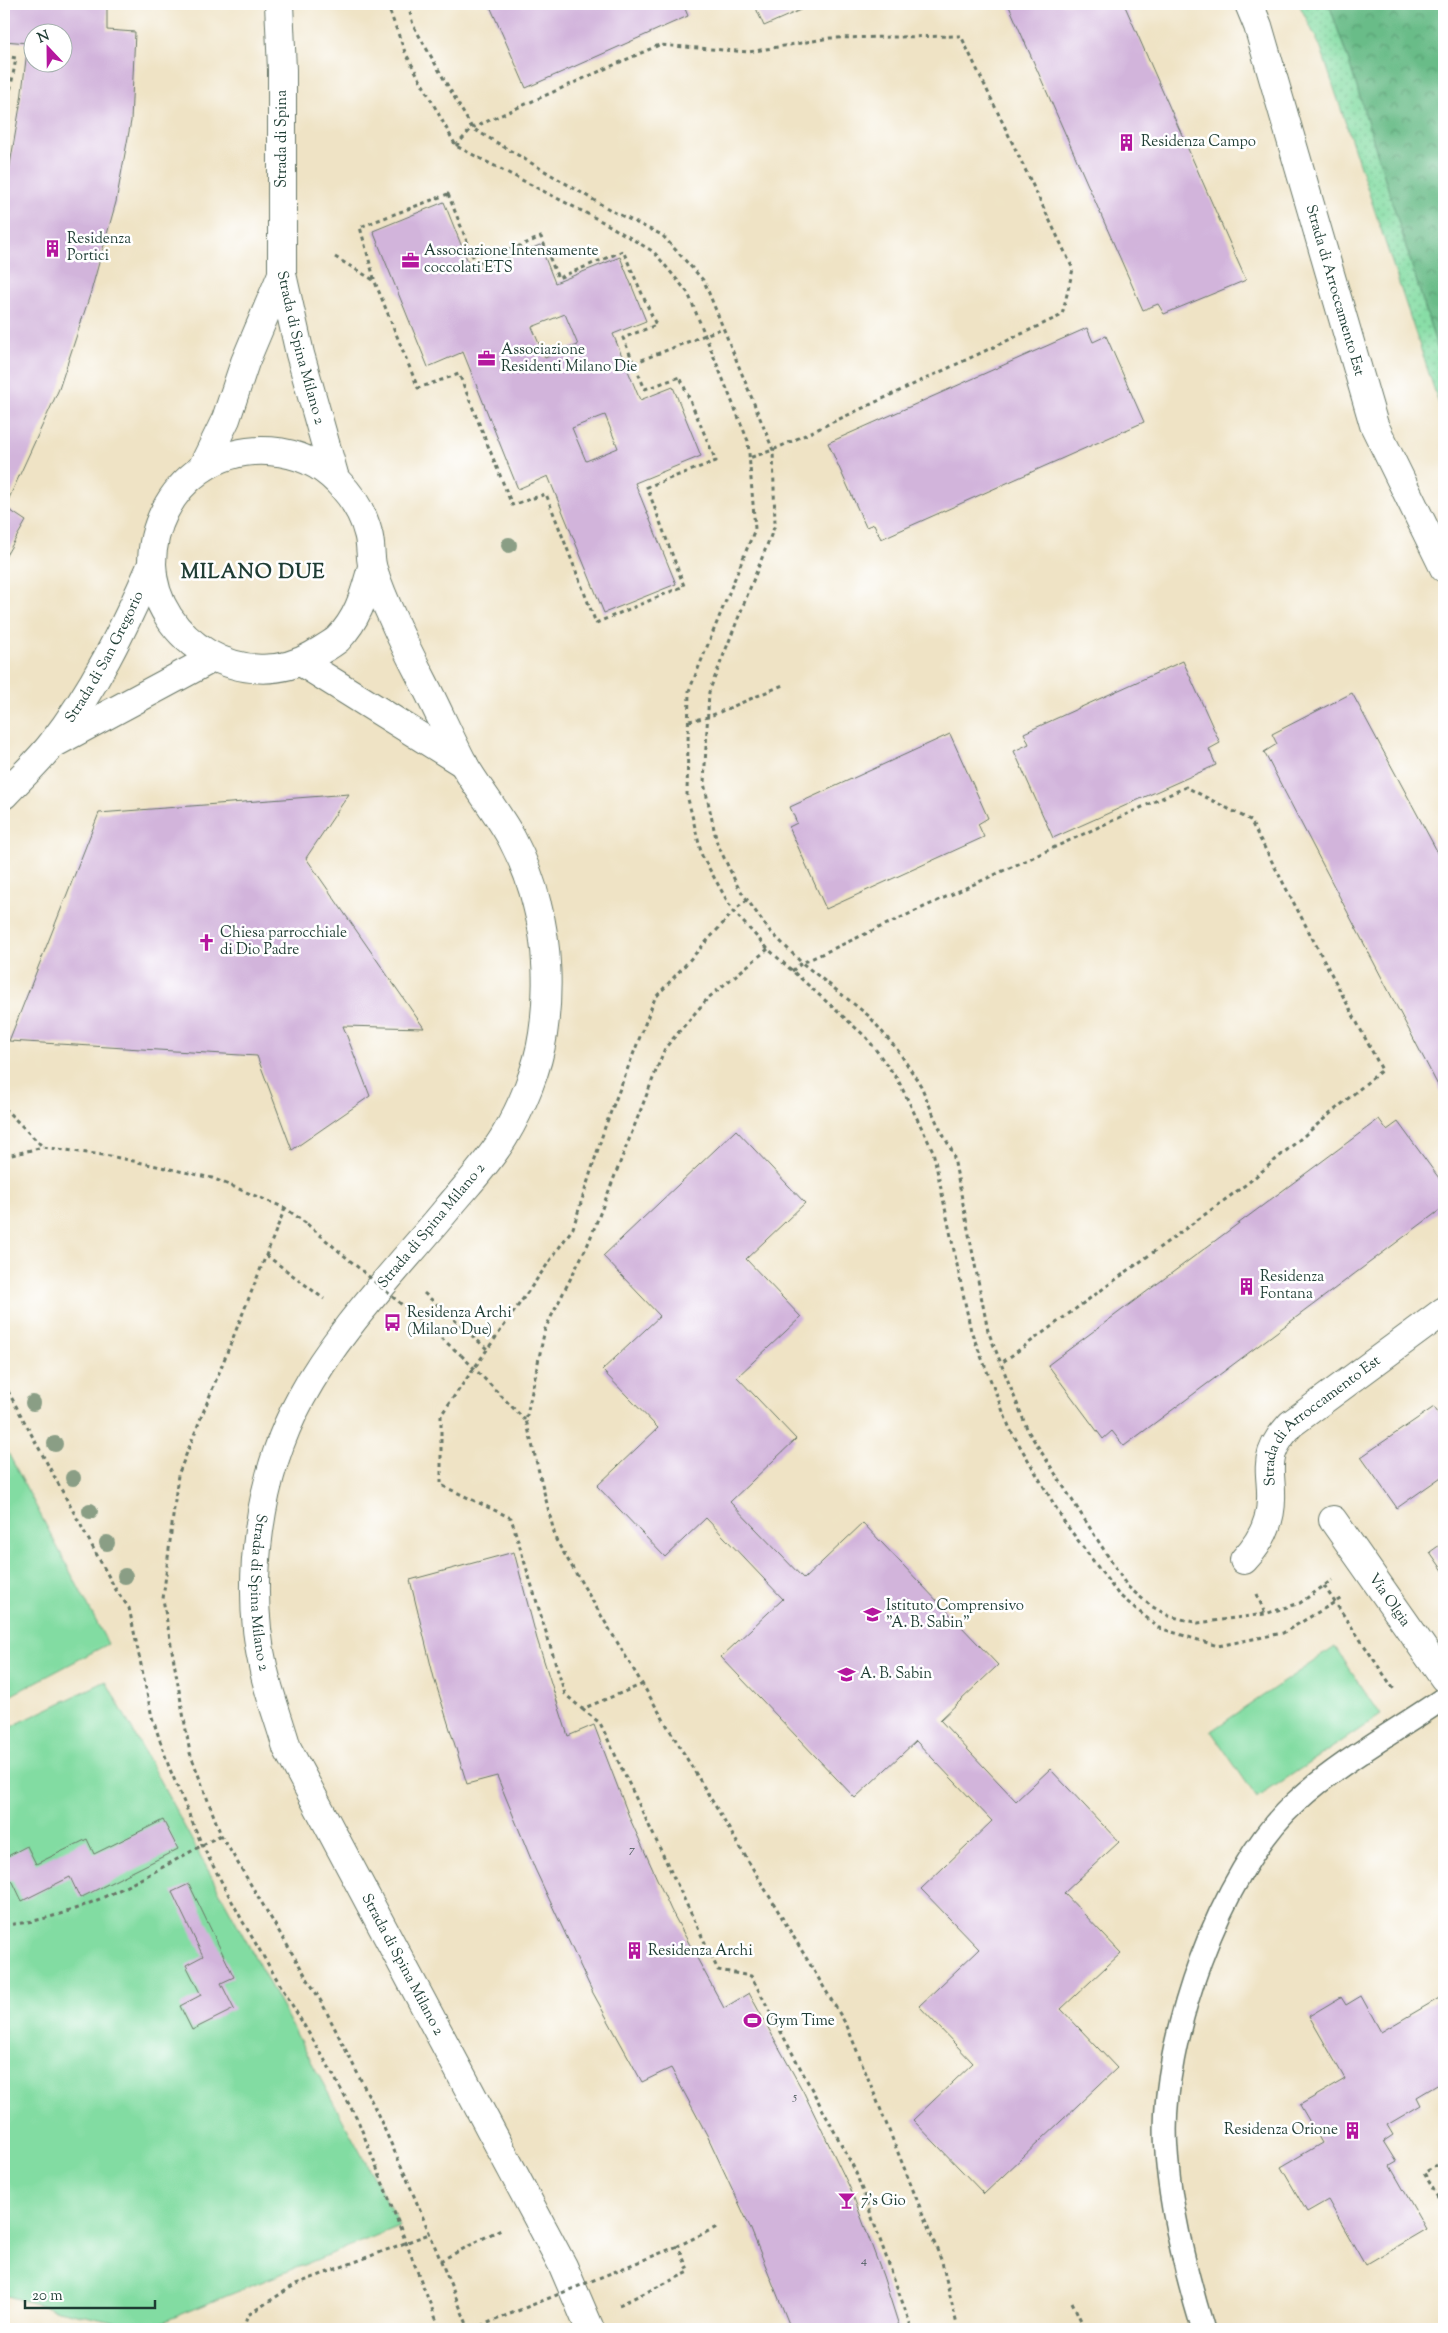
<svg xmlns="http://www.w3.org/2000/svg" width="1448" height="2333" font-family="'Sorts Mill Goudy',serif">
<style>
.grass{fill:url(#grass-dots);stroke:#508c6b}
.forest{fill:url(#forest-crowns);stroke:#447c5e}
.park{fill:#82dca2;stroke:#508c6b}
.building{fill:#d2b4db;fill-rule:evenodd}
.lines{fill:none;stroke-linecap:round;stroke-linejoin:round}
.service-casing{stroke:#687767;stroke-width:25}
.minor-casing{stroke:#687767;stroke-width:30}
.path{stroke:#687767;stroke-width:3;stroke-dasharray:4 4;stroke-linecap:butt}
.service{stroke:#fff;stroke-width:22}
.minor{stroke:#fff;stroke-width:28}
.path-bridge{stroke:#687767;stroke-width:3;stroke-dasharray:4 4;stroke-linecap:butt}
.tree{fill:#8a9e85}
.labels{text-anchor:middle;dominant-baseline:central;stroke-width:5;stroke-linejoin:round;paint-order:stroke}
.number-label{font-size:12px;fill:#4c5b5e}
.street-label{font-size:15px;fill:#1f3d34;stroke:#fff}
.poi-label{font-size:15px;fill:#1f3d34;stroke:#fff;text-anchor:start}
.district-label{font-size:20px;font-weight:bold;letter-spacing:1px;fill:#1f3d34;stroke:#fff}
</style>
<defs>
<pattern id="grass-dots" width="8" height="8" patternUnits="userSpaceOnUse" patternTransform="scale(1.25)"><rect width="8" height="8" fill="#82dca2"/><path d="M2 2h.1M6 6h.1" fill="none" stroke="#6ab485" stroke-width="1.8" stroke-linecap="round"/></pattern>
<pattern id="forest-crowns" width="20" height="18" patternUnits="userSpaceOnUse" patternTransform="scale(1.25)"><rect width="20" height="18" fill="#69bc88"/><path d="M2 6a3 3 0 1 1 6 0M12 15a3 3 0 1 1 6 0" fill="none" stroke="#569a70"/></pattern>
</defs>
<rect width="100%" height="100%" fill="#fff"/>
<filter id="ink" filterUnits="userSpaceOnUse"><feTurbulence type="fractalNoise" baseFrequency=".02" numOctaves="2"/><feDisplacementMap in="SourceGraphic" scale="10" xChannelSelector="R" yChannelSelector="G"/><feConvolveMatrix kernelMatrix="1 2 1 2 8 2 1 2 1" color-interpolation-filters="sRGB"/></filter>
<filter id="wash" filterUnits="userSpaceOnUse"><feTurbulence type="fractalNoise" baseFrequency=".0096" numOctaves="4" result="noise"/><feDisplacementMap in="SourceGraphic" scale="20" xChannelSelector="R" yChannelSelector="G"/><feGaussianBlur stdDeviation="1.12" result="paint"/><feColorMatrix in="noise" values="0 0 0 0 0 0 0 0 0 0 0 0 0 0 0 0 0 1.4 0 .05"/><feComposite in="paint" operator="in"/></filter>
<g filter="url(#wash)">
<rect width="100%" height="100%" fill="#efe3c5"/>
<!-- grass -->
<path class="grass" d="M1299 4H1329L1350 65 1444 370V419L1320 46Z"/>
<!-- forest -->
<path class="forest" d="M1329 4H1444V370L1350 65Z"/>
<!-- park -->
<path class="park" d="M4 1445 108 1644 4 1699Z
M1335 1647 1381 1715 1257 1798 1211 1731Z
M106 1681 400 2226 145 2329 58 2310 4 2295V1730Z"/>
<g id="blocks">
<!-- building -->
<path class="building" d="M4 4H107V30L135 32 131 121 116 202 90 295 59 389 5 507 26 521 4 559V200L21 100 28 43 4 41ZM32 32H62V62H32Z
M489 4H683L688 16 526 88Z
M754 4H814L764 26Z
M1008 4H1124L1246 280 1164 314 1158 304 1143 310Z
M444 202 472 272 540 245 555 283 620 257 646 321 613 334 640 400 673 387 701 456 635 483 676 584 604 613 548 476 518 489 463 352 428 367 373 231ZM565 314 578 345 545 358 532 327ZM605 415 618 448 586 461 572 428Z
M1087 328 1093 342 1106 336 1144 422 881 539 874 524 866 527 828 443Z
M1183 661 1220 743 1209 749 1216 765 1053 838 1014 751 1029 744 1024 733Z
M1352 693 1444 864V1097L1264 752 1277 744 1272 734Z
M950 734 988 818 978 824 984 837 826 909 789 827 797 823 790 807Z
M349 794 306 858 424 1028 343 1026 370 1096 292 1150 257 1056 9 1041 99 813Z
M1379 1119 1387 1130 1398 1122 1444 1185V1207L1124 1446 1112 1431 1103 1439 1048 1365Z
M736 1130 805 1203 746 1259 801 1317 737 1377 796 1439 730 1502 804 1579 863 1523 998 1665 940 1720 1016 1801 1050 1769 1119 1842 1064 1893 1121 1953 1061 2009 1117 2068 984 2194 913 2120 973 2063 919 2006 979 1949 921 1889 992 1821 916 1741 855 1798 721 1657 783 1599 706 1518 665 1557 597 1486 658 1428 602 1370 660 1316 603 1256Z
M1434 1407 1444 1422V1475L1397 1508 1361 1457Z
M1444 1542V1572L1430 1552Z
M514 1552 537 1639 568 1736 594 1725 630 1819 671 1910 724 2008 749 1993 804 2093 851 2190 883 2276 900 2329H791L750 2227 707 2135 671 2068 642 2082 593 1993 535 1869 497 1776 467 1784 434 1678 410 1580Z
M163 1820 178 1849 80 1898 70 1877 22 1901 12 1880 4 1884V1858L27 1846 36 1864 87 1839 94 1854Z
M189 1884 234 1977 221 1983 234 2009 192 2030 180 2006 201 1995 186 1965 203 1956 172 1892Z
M1361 1996 1381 2032 1441 1997 1444 2003V2081L1417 2097 1421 2105 1387 2125 1393 2135 1384 2141 1397 2162 1390 2166 1426 2229 1365 2265 1328 2200 1307 2212 1281 2167 1322 2143 1300 2105 1345 2079 1309 2016 1341 1997 1346 2005Z"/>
</g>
</g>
<g filter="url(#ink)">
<use href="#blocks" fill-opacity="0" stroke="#687767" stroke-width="1"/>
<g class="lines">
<defs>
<path id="service" d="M1203 2329C1185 2270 1169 2206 1166 2144 1160 2044 1220 1870 1296 1802 1338 1763 1396 1731 1444 1698"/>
<g id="minor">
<path id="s1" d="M279 4 282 70V274L300 354 335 478"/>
<path id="s2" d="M1249 4 1258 26 1374 425 1444 568"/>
<path d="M202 468 226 419 245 362 282 274"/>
<path id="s3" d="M372 567C364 595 359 617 338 639 331 645 321 650 313 655 246 695 154 642 152 564 152 527 170 491 200 470 241 441 303 445 338 482 352 496 363 513 368 533 372 546 369 560 374 572 379 588 386 604 393 619 403 643 416 667 428 691 440 715 451 740 463 763 478 789 498 813 512 839 522 858 532 883 537 905 548 945 549 993 543 1034 538 1069 522 1107 504 1137 489 1162 467 1185 448 1208 398 1269 338 1329 301 1398 258 1476 244 1585 264 1671 270 1697 280 1723 287 1748L538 2219 563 2266 590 2329"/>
<path d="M301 662 464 764"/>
<path d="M55 743 213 658"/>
<path id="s4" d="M4 795C19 779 37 763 51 745 93 692 125 626 152 564"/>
<path id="s5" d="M1333 1520 1444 1678"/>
<path id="s6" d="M1244 1560C1260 1543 1271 1523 1271 1499 1272 1483 1267 1468 1272 1453 1276 1441 1283 1433 1291 1424L1444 1311"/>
</g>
</defs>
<!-- service casing -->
<use href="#service" class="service-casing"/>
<!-- minor casing -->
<use href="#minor" class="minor-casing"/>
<!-- path -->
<path class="path" d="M387 4 405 52 456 146 605 223 654 252 688 293 748 441 755 529 689 691 687 795 702 856 733 911 768 949 867 1038 898 1080 933 1151 971 1331 1010 1429 1065 1523 1118 1594 1159 1628 1218 1646 1283 1633 1342 1598
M408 4 413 25 472 128 614 212 662 235 704 281 773 450 775 525 709 692 704 783 717 843 738 887 769 930 802 963 869 1016 899 1052 921 1086 937 1123 953 1153 988 1331 1028 1431 1127 1586 1151 1606 1169 1616 1198 1623 1265 1614 1300 1603 1332 1580
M4 56 16 58 4 126
M456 146 472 128 659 45 749 52 830 38 961 36 1073 269 1062 315 773 450 749 458
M448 194 476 264 541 237 558 278 623 251 656 325 623 338 645 389 680 377 716 461 647 487 684 586 596 623 546 494 512 505 459 374 418 388 375 282 360 227Z
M335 257 375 281
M634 363 723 328
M689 721 708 717 783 685
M768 949 708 998 665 1048 588 1244 545 1329 526 1420 556 1540 847 2026 942 2262 958 2329
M792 971 802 963 1186 787 1250 820 1382 1070 1248 1183 1000 1364
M4 1108 43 1147 110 1156 212 1178 285 1208 307 1224
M4 1157 43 1147
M285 1208 178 1475 163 1599 190 1753 221 1835 322 2003 374 2106 407 2179 469 2329
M266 1255 324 1299
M424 1293 487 1349
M461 1355 525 1420
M4 1384 116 1590 129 1608 152 1717 169 1767 202 1845 243 1922 330 2069 359 2123 440 2329
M1324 1586 1395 1691
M1257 1594 1265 1614
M643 1684 582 1709 565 1694 511 1518 441 1485V1415L573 1228 605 1127 655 998 737 908 748 899
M582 1709 600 1723 718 1970 751 1976 855 2170 912 2329
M4 1925C80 1920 155 1870 221 1835
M1444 2161 1424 2173 1444 2208
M440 2261 501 2229
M1072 2302 1085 2329
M619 2305 689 2272 678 2246 719 2226
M243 2329 248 2315 296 2284 429 2234"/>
<!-- service -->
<use href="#service" class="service"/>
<!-- minor -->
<use href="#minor" class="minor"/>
<!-- path-bridge -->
<path class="path-bridge" d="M307 1224 461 1355
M473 2329 678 2246"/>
</g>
<!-- trees -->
<g class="tree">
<circle cx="509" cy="545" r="8"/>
<circle cx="33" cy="1403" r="8"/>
<circle cx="55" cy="1444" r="8"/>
<circle cx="73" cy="1478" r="8"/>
<circle cx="90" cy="1511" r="8"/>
<circle cx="107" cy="1543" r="8"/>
<circle cx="125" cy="1576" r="8"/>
</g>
</g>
<!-- icons -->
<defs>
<symbol id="building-bare" viewBox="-9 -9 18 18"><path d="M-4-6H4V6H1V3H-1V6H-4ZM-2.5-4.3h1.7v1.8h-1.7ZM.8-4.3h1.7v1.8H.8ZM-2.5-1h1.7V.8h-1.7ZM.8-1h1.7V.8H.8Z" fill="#b5179e" stroke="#fff" stroke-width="2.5" paint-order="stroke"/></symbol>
<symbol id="office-bare" viewBox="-9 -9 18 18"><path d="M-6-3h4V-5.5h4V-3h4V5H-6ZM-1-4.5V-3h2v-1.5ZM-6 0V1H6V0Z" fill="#b5179e" stroke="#fff" stroke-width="2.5" paint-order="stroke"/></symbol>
<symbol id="church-bare" viewBox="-9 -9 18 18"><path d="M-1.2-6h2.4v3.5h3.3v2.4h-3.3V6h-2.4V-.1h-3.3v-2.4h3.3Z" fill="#b5179e" stroke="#fff" stroke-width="2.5" paint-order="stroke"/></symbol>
<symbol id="bus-bare" viewBox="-9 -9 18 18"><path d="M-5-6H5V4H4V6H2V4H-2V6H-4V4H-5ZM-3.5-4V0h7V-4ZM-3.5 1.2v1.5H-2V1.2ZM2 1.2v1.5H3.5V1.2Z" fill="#b5179e" stroke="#fff" stroke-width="2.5" paint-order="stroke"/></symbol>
<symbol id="school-bare" viewBox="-9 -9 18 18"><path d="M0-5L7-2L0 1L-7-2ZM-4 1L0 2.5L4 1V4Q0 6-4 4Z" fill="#b5179e" stroke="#fff" stroke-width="2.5" paint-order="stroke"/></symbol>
<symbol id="stadium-bare" viewBox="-9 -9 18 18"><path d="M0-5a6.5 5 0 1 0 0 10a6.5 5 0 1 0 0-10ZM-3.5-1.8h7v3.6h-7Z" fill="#b5179e" stroke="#fff" stroke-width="2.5" paint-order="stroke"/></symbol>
<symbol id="bar-bare" viewBox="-9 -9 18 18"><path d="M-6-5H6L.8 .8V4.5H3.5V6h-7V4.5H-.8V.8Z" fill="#b5179e" stroke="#fff" stroke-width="2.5" paint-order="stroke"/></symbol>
</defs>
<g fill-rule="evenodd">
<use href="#building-bare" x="1114" y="130" width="25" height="25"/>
<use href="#building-bare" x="40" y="236" width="25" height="25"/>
<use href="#office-bare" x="398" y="248" width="25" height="25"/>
<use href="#office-bare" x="474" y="346" width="25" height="25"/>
<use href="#church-bare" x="194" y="930" width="25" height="25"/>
<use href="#building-bare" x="1234" y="1274" width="25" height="25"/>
<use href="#bus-bare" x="380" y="1310" width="25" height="25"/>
<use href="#school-bare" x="860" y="1602" width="25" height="25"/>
<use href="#school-bare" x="834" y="1662" width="25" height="25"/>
<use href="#building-bare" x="622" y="1938" width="25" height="25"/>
<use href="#stadium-bare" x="740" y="2008" width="25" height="25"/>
<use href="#building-bare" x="1340" y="2118" width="25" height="25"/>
<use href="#bar-bare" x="834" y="2188" width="25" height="25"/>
</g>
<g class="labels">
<!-- number labels -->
<g class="number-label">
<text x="632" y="1850">7</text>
<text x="795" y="2097">5</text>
<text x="864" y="2261">4</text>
</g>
<!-- street labels -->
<g class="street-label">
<text transform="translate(282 139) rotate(-90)">Strada di Spina</text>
<text stroke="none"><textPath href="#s2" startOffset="299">Strada di Arroccamento Est</textPath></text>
<text stroke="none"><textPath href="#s1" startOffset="346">Strada di Spina Milano 2</textPath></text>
<text stroke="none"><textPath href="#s4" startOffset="172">Strada di San Gregorio</textPath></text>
<text transform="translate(432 1226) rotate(-50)">Strada di Spina Milano 2</text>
<text stroke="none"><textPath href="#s6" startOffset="170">Strada di Arroccamento Est</textPath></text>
<text stroke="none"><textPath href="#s3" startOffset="1836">Strada di Spina Milano 2</textPath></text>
<text stroke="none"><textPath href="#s5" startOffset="98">Via Olgia</textPath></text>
<text stroke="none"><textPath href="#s3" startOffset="2241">Strada di Spina Milano 2</textPath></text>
</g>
<!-- poi labels -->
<g class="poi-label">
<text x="1141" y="142">Residenza Campo</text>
<text x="67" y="239">Residenza<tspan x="67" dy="17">Portici</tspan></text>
<text x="424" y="251">Associazione Intensamente<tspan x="424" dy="17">coccolati ETS</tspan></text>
<text x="501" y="350">Associazione<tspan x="501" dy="17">Residenti Milano Die</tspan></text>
<text x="220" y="933">Chiesa parrocchiale<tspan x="220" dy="17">di Dio Padre</tspan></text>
<text x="1260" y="1277">Residenza<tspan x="1260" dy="17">Fontana</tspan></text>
<text x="407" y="1313">Residenza Archi<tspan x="407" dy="17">(Milano Due)</tspan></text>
<text x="886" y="1606">Istituto Comprensivo<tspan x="886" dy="17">"A. B. Sabin"</tspan></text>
<text x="860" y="1674">A. B. Sabin</text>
<text x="648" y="1951">Residenza Archi</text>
<text x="766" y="2021">Gym Time</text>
<text x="1338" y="2130" text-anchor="end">Residenza Orione</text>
<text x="861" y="2201">7's Gio</text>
</g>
<!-- district labels -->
<g class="district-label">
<text x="253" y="573">MILANO DUE</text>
</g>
</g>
<!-- margin -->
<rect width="1448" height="2333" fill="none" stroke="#fff" stroke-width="20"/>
<!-- north arrow -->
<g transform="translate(48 48) rotate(338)"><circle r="24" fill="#ffffff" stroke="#a5b1ae"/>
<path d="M0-4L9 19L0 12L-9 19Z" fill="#b5179e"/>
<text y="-8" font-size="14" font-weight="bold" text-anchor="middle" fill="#1f3d34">N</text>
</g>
<!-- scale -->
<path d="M25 2300v8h130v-8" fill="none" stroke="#1f3d34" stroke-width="2.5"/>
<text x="32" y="2300" font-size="15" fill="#1f3d34" stroke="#ffffff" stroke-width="4" paint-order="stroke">20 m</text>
</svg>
